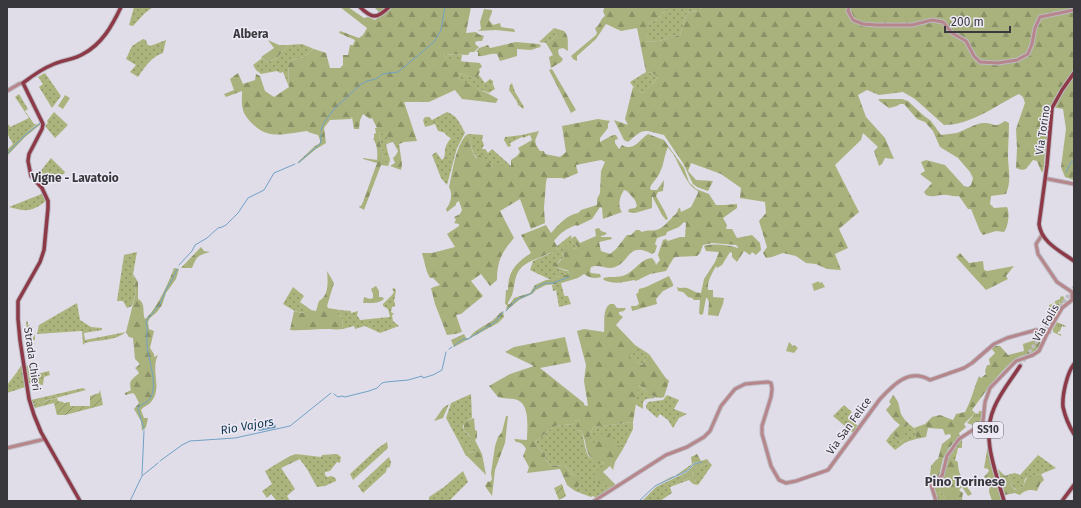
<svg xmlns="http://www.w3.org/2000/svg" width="1081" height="508" font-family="'Fira Sans',sans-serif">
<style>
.grass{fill:url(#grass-dots)}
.forest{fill:url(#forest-firs);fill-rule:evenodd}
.park{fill:url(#park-tufts)}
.garden{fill:url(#garden-furrows)}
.pitch{fill:#acb47e}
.water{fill:url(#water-rules)}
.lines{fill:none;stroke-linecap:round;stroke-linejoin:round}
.stream{stroke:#71a1c6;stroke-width:1}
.major-tunnel{stroke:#bfbcc6;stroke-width:3.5;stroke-dasharray:3.5 2;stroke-linecap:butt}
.minor-casing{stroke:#bbb9c2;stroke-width:5}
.major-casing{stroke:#bbb9c2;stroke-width:5.5}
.minor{stroke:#b7868b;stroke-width:3}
.major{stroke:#8d3947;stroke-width:3.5}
.labels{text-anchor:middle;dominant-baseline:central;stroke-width:3;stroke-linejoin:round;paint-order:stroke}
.shield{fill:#edeaf5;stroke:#6f6d74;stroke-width:1}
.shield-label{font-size:10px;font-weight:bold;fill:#39383c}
.street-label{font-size:11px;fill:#39383c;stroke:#edeaf5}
.neighbourhood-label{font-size:12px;font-weight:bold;fill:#39383c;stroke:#edeaf5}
.water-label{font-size:12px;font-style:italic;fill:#0f364f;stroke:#edeaf5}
.quarter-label{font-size:13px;font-weight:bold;fill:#39383c;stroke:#edeaf5}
</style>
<defs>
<pattern id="grass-dots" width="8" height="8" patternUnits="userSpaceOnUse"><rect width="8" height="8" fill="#acb47e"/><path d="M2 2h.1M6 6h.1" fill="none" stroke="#8d9368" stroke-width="1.8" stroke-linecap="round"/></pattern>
<pattern id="forest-firs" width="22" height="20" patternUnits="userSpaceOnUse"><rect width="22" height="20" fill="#a9b27c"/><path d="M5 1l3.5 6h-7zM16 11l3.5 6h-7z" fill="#8b9267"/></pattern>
<pattern id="park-tufts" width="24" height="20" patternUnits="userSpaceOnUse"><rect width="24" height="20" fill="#acb47e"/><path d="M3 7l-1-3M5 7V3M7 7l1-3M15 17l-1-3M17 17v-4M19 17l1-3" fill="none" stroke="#8d9368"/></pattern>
<pattern id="garden-furrows" width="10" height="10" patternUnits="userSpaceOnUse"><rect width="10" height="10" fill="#acb47e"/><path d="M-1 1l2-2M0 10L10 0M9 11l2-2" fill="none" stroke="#8d9368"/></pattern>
<pattern id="water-rules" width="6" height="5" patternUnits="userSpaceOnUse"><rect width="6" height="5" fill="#71a1c6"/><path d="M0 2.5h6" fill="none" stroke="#5e84a2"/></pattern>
</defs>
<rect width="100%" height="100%" fill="#e0dde8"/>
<!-- grass -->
<path class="grass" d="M134 7H153L145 13 133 26 129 25Z
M668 7H703L697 11 687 13 680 35 659 41 645 42V39L647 37 645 32 649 23 659 18Z
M553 29 557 37 546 43 539 42Z
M143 39 146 40 147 44 150 46 166 40 163 53C151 57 145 67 138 77L130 72 136 65 126 59 132 46Z
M302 44 314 49 304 57 295 59 288 63 289 87 283 72 280 73 277 71 261 74 256 70 253 65 262 58 267 62 277 58 288 45Z
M444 54 462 55 461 62 446 61Z
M646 72C651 72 654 73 657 77 654 84 650 89 644 93 637 92 634 88 630 82Z
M45 73 61 96 52 108 39 87 43 84 38 77Z
M460 73 476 79 478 74 485 83 490 79 493 81V85L495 89 489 93 467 85 458 78Z
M512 83 515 92 524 107 523 109 517 104 518 103 509 90 510 85Z
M19 94 28 109 25 111 34 124H37L13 144 7 133V122L10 127 29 118 15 97Z
M54 112 68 125 55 138 45 126 48 123 47 121Z
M447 112C457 115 461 125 465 133L457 148 447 185 441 178 432 155 436 152 442 160C447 156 443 150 447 144 448 141 450 140 451 138L447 136C445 132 443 132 438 131L435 124 425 127 423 120 425 117H429L432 120Z
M386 132 389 143 386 145 390 160 389 164 383 161 379 134Z
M469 134 483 135 482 140 484 145 482 149H485L488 153 492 149 511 166 510 168C491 169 469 161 471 139L466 135Z
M522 135V137L510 143 511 146 508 147 504 140 505 137Z
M51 158 65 172 64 174 52 175 42 183 35 178Z
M44 193 46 201C32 212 26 212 9 207Z
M571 235 572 241 578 247V248L572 249 562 253 564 257 553 266 566 271H569L568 274 557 277 556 279 551 280 530 270 533 261 544 256 559 250 556 248 557 246Z
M137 252 133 274 136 292 132 306 127 308 123 301H117L124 255Z
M561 283 564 295 565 296H568L571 304 559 307 556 290 553 291 552 285Z
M293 287 304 296 300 302 311 310C301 317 292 309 283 304Z
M394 288 396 290 394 302 395 303V306L392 307 391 312 394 314 392 315 393 321 399 326 380 333 365 326 355 329 354 326 343 329 342 317 338 315V312L340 310 351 311V313L358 311 357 315 360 320 390 317 388 309 383 306V304L392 295 394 292 392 289Z
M77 303 80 320 91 327 102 328V330L84 333 85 340 126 332C113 342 100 339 85 343L83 345 82 331 37 334 39 325Z
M635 345 649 354 642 365 627 359Z
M22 364 25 387 7 393V385L17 372Z
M32 365 33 375 49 371 50 375 44 377 43 385 28 383 26 366Z
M639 385 655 398 646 399 643 402V409L635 404Z
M83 388 86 390 33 404 31 400Z
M471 394 472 418 466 421 463 426 464 430C470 436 474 442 475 451L469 453 462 442 459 441V442L446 418 451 403Z
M667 395 679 400 674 409 687 414 679 418 673 428 668 420 660 414 657 418 646 408V406L648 402 663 400Z
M844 405 852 412 848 417 858 426 853 433 833 416Z
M577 419H579L578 422 577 431 581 430C585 438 584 454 591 458 595 460 600 461 604 463L602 465 596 482 607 483V486L610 488 596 498 593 496 591 497 575 491 580 484 574 476 564 465 550 466 546 460 545 453 541 451 535 442 554 426 573 424Z
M633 422V429L623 449 613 442 597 440 594 444 589 443V439L593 427Z
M909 424 914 428 916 439 906 442 895 450 886 441 892 433 901 442 905 438V427Z
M962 437V448H958L955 461 948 456Z
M387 442 388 448 353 480 350 474 378 448Z
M296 454 321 457 322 455 337 454 341 457 340 463 337 462 330 471 325 472V475L327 477 332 476 336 479V481L325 486 317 487 307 469Z
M1038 455 1056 468 1041 474 1028 477 1025 479 1023 487 1016 490 1011 485 1012 483 1007 475 1015 473 1020 475Z
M389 457 391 462 390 467 387 468 386 472 363 493 358 486Z
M709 462 712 465 698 485 693 484 689 480 670 487 672 493 660 501H642L656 487 683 474 682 481 691 477 695 482H696L692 474C696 462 703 468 709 462Z
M278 463 295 489 287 496 290 501H277L271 494 267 498 262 491 272 484 265 471Z
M463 471 468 482 450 500 429 501V497L444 487Z
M935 490H939L945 497V501H938Z"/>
<!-- forest -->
<path class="forest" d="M340 7H348L364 18 368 17 375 20 380 16 378 11 375 8 378 7H471L466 33 476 32 478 34 484 36 482 41H478L475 42 476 45 479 47 474 52H470L468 55 444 54 446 60 480 63 482 67 479 69 480 72 476 79 460 73 458 78C471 87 485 91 498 99L496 103 462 99 455 90 429 102H404L417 141 404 142 399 144 402 164 401 170 390 166 395 163 393 158 396 155 398 151 393 142 389 143 386 133 379 134 383 160 389 164 388 166 381 165 364 210 359 207 360 206H361L363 202 377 163 363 159V158L377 160C378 153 377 143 373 139L374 138V134L376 133 375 128H377L372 118 370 119 363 114 360 120 359 129H354L352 117 351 119 330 120 324 128 326 143 316 149 299 163 298 162 315 146 320 143V140L318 135 308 132V131C296 132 279 137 267 133 259 131 248 121 244 113 241 106 242 98 242 91L226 97 224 94 234 90 230 79 238 73 243 84 255 80 256 74 260 76 265 91 274 97 289 87 288 63 295 59 304 57 314 49 326 53 330 68H340L343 65V55H348L350 45H353L355 40 339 33 340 31 359 38 363 35 367 28Z
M605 7H668L659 18 649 23 646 32 647 37 645 39V42L659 41 680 35 687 13 697 11 703 7H1074V180L1065 177 1061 167 1066 129 1063 109 1052 107 1050 118H1048L1047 124H1049C1048 134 1046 144 1045 153 1044 161 1045 166 1042 173L1037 161 1033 160 1026 169 1022 170 1016 168 1017 148 1016 129 1025 103 1023 97 1019 94C995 106 971 125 944 125L915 99 903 92 879 95 867 90 858 95 866 117 885 138 894 159 885 158 882 164 879 166 874 151 878 147 863 133 861 140 835 165 859 212 839 229 848 248 835 254 841 270 827 269 816 264 806 263 796 256 783 253 772 257 766 258 763 253 767 247 759 221 766 213 765 202 740 198 741 188 721 174 691 163 688 171 696 180 713 181 708 191 697 187 693 184 683 163 664 135C643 130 645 127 628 142L624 140 614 120 628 125 625 119 633 87 640 92 644 93 654 83 657 77C654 73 651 72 646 72L637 28 621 31 606 24 596 39 577 56V61L573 59 571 56 596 35 597 33 595 28C600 26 600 19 605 16L603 11Z
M484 9 492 10V12L489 20 493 25 500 23 501 27 514 29 515 32 496 30 478 31 481 29 480 22Z
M554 28 564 31C570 38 567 43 568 51L563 48 559 49 558 51 559 55 563 59 561 62 551 68 549 57 553 55 546 43 557 37 553 29Z
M268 40 279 45H288L277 58 267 62 261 57 274 48Z
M516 42 538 44 541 45 540 47 531 50 517 49V56L500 61 497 54C490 53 483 57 478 56V52H476L479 48 488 45 490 48Z
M552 69 576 110 571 113 549 70Z
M880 99H902L908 101 923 115 931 121 941 135C946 134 952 134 957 133 965 130 976 123 984 123 996 123 993 129 1005 121L1009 123C1009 134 1008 145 1008 156 1008 170 1012 179 1006 194L991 196 990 204 994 208 1007 207C1010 213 1008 228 1004 232L996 231 983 235 980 231 971 209H968L959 196C952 197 948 194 942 195 935 195 935 198 926 195L924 192 932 183 920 174 925 171 921 162 926 160 945 165 964 186 968 187 971 185 973 178 970 172 958 158 940 147 933 131 925 122 917 119 904 104H900L897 106 889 108 878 100Z
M598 119 610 121 608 124V128L600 138V142L613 135H616L618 139 615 140V143L619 149 622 145C634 152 640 139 648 134L664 140 684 168 689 182 696 189 709 194 716 205H724L737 204V208L723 218 727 225 726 229H732L737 238 752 235 760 243 761 250 756 255 752 252 750 255 744 251 737 262 732 257V253L730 252 722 265 717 268 716 266C712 274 707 281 708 290H713V297L724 298 723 304 718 316 708 315 709 302 707 298H706L703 314 701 315 699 313 700 300H694L692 298 688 297 683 292 678 291 677 287C681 289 683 287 687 288 693 290 695 293 701 293L704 279 715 262 719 252 706 251 704 246C714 243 728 245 738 248V247L736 245 712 243 703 245 700 253 697 256 675 257 673 259 666 271 650 274 636 281 634 280C624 282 614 285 604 280L603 278C611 276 618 278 625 275 635 271 640 259 652 258L655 262 656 265 660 260 658 255 663 240 666 239 668 241 680 237H685L686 223 684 222 679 227 667 232 666 235 657 238 655 244 657 246 655 252 652 254C626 240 631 265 611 268 604 268 598 264 591 267L590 271 591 273 600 274 601 277C594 279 590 278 584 274L578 278 558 284 546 285 536 290 532 294 519 300 506 311 507 305 505 304 506 290H508C508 271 516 263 531 253L521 235 546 225 551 233C559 224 567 215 578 213L581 210 597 205V199L600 193 601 171 605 162 601 160 576 165 578 173 564 179 562 178H547L546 182 544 208 545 223 531 229 520 199 500 211 514 238C502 252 497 261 497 280L490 286 481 274 471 281 483 296 461 314 456 315 462 332 455 334 447 335 435 304 431 288 440 285 433 278H430L427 272 422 253H432L455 247 447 234 459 226V224L454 223 456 220 454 217 460 214 462 210 459 201 456 203V205L447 212 446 209C451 203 453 194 449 187 453 170 455 148 466 135L471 139C470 146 472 152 476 158L481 154 492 167 497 163 506 168H510L511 166V160L517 156 520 152 518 148 532 140 530 135 523 138 522 135 539 131C535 141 533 141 540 151H544L545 154 560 157 566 152 562 126ZM668 147C670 151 673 153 675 157 680 167 688 187 698 191V193L691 207 681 212 680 208H679L676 214 672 217V218C668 221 664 227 659 229 653 232 648 229 642 232L639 230H636L631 235H627L616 249 610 254 601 251 599 242 612 239 611 237H601V236L605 235 607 233 601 231 599 228 595 229 596 236 580 243 575 236 572 238V241L578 247V248L572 249 566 245 562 251 564 257 558 263 554 262 552 264 553 266 569 271 568 274 557 277 556 279 546 280 535 285 530 293 514 298 510 304H508V303C509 300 511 298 512 295 515 286 514 275 521 268 525 263 536 259 543 256 548 254 553 251 558 254L559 250 556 248 557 246 554 241C561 232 566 229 576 225L577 226 592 219 600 207 602 208 603 219 622 212C617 206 620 196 624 190L627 191 635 200 637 206 635 208 629 209 628 212 635 213 652 208V196L662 215 666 220 668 219 665 212 656 196 658 192 663 191 664 180 657 190H651L650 188C652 182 658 178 660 172 664 164 664 156 668 147Z
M41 122V124L25 137 7 156V150L18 139Z
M201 247 204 251 210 252C197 256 197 256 192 268H181Z
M960 253 969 263 983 261 984 270 987 271 1014 266 1006 276 1008 279 986 290 956 257Z
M174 268 179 269 176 279 166 293 162 305 157 312 150 318 148 322 149 329 154 331 150 348 154 354V357L158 355C150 370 163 388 151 402 149 405 144 406 141 410L144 418H148L146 427 142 431 141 421 134 409 139 403 135 395 133 393 125 395V393L131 390C128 380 133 379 139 373L137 370 135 368 139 365V363L135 359 133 338 129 337 126 332 136 292 133 274 138 282V299C146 303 142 312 145 319 155 312 170 280 174 268Z
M327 271 334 283 327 306 328 308 340 310 338 312V315L342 317 343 329C336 330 330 329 323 329 312 329 302 331 290 330L294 311 302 313 311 310 316 311 319 301C329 296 328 281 327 271Z
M669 276 673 284V286L663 291 656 299 657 304 632 311 631 306H636L639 304 636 294 638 293 639 289 646 287Z
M376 286 379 291V297H382L384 299C378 304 370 303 363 303L364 297 370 299 373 298V294L371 289Z
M610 304H614L617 308H626L624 311 619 312V314L623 317 616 325 635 345 628 359 633 358 635 362 642 365 649 354 665 377 669 381 664 397C653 401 647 390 639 385L633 422 593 427 589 439V443H594L597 440V437L607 431 613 441 623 449 615 462 613 470 610 466 603 472 616 485 610 488 607 486V483L600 484 593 480 594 474C598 471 599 467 604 463L602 462 600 464C582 455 589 446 581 430L577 431 576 426 579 419H577L573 424 554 426 535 442 541 451 545 453 546 460 550 466 564 465 574 476 581 477 580 484 575 491 567 485 560 469 527 473 529 467 523 456 526 449C524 445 521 442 516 442L514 439 527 440C527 427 531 402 514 399 509 398 504 399 498 397L489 386 510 374 534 366 505 352 514 347 565 337 571 362 540 368 584 403V405L588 406 584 381 586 365 577 331 584 329 604 332C605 324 602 309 610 304Z
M503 311 504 317 498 323 454 347 451 340 464 334 466 338H469C475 329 485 326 493 320 497 317 499 313 503 311Z
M1035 340 1042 342C1035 357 1025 352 1014 360 998 373 984 394 972 410L975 413 964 424 966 427 959 433 960 436 949 448 943 459 939 476 932 478 930 475 931 466 936 460 938 459 942 444 951 437 950 434 945 435 943 429 928 428 926 437 916 439 914 428 925 424 932 417 940 415 953 420 956 414 965 412C971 401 974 388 979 376L981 378 986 374 985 371 987 365H990L989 359 995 353 991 348 993 346H1000L1008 355 1024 351 1023 344Z
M893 395C899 402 898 402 900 410 901 416 905 420 909 424L905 427V438L901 442 892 433 900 425 894 420 886 410 891 404 889 402Z
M449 404 443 418 434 421 443 408Z
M506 416H508L505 443 495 470 492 496 485 486 488 481 489 482 492 480 491 473 495 446 498 437 502 432Z
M474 418 475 430 477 431V438L475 440 482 454 486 475 467 456H466L459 442V441L462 442 469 453 475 451 474 447 471 445C472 438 469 434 464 430V423L466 421Z
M988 445 1003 501H992L989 492 990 482 984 477 989 471 988 469 984 468Z
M296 454 300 459 281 468 278 463 290 456Z
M697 454 701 461 707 459 709 462C703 468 696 462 692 474L696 482 695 483 691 477 682 481 680 479 683 477V474L687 472 695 464 702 462 694 463 686 471 656 485 671 477 675 476 692 464 691 457Z
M948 456 954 460 958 462C957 474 966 485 972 494L968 496 962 487 959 490 963 493 962 498 963 501H945V497L939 490H935L933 483 939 480Z
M998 469 1005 476 1007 475 1012 483 1011 485 1015 490 1023 487C1028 474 1027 477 1041 474L1044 480 1040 484 1037 491C1030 489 1025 490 1020 495L1015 493 1005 495Z"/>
<!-- park -->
<path class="park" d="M1063 296 1066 301 1061 304 1059 302 1061 308 1060 310 1056 305H1055L1056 308 1049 310V305L1055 303V301L1060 299V297Z
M1057 322 1066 326 1065 327 1062 326 1060 331 1058 332V334H1061V336L1053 332V329Z
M789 342 793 346 794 345 798 348 794 353 786 351Z
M979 411H982C982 418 981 422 975 426L967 423 975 413 978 414Z"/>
<!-- garden -->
<path class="garden" d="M26 321 28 322V325L33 327 32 333 30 336 34 337 35 334V340H31V343H36L27 344 25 333 27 332Z
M100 390 103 405 65 415H57L54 403 35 408 33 404 57 398 58 401 63 402 64 403 70 402V406H90V396L99 393Z
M562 484 566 496 559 500 554 488Z"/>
<!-- pitch -->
<path class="pitch" d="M65 95 70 98 63 109 58 106Z
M819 281V283L822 282 825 287 814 291 812 284Z"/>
<!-- water -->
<path class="water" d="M274 423 276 426 275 428 259 431 258 429 259 426Z"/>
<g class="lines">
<!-- stream -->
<path class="stream" d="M321 131 323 124 334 109 360 85 367 81 376 79 382 74 398 72 434 42 441 30 445 7
M7 154 24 136 40 123
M298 163 320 144 321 140V134
M1066 172 1071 162 1074 161
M179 265 192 251 195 245 207 238 218 228 222 227 226 225 238 213 248 198 264 190 274 173 295 164
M506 311 516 300 532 293 535 288 545 283H553L569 277
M454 346 463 339H468L495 322 503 312
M449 349 452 347
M334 394 338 397 342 396 345 397 369 391 377 388 382 383 386 382 408 380 422 376 423 378 433 375 442 370 446 352
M144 429 138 409 139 406C143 404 148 402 151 397 158 382 148 360 147 345 146 336 148 331 146 321L160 304 166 290 174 276 177 269
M160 461 182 445 190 441 235 438 290 426 331 393
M142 475 144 431
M130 501 142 476 158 463
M639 501 655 486 687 471 694 464 702 462"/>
<!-- major-tunnel -->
<path class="major-tunnel" d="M1020 366 1074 287"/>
<defs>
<path id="minor" d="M849 7 848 11 853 20 863 24 876 25H912L932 20 943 22 952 33 966 41 974 56 980 62 998 63 1017 60 1028 54 1032 44 1035 28 1040 17 1074 10
M7 91 19 84 23 83
M1048 179 1074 184
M7 448 45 439
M594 501 666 455 687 447 704 437 710 431 721 406 735 389 745 384 768 382 771 383 772 389 771 397 762 426V434L771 466 779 480 786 483 796 481 828 470 880 399C894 384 909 368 930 380L964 368 972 363 994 344 1007 338 1036 330 1049 332
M936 501 930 481 938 479 942 476 947 456 959 439 982 424 983 421 985 402 990 388 1016 361 1033 355 1039 351 1047 334 1062 308 1072 300V292L1057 282 1038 254 1036 244 1042 235"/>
<path id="major" d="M360 7C372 19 377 19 389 7
M1074 73 1062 90 1052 108 1047 165 1039 224C1041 242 1060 251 1074 261
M1074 364C1067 373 1062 395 1063 407 1065 416 1069 426 1074 434
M80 501 41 432 34 415 29 399 20 340 18 319V301L40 262 44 250 48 208V201L42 188 31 176 28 161 29 154 42 129 43 124 23 83C32 76 44 68 54 64 64 60 75 59 83 54 102 44 112 26 121 7
M1004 501C996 472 981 438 994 408 1000 393 1011 380 1020 366
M1062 501 1074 485"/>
</defs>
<!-- minor casing -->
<use href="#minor" class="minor-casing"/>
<!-- major casing -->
<use href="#major" class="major-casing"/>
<!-- minor -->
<use href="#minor" class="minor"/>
<!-- major -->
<use href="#major" class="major"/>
</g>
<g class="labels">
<!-- shield labels -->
<rect class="shield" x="973" y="422" width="30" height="16" rx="3"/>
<g class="shield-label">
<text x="988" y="430">SS10</text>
</g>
<!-- street labels -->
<g class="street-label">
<text transform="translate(1043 130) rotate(-82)">Via Torino</text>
<text transform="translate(1046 323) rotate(-60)">Via Folis</text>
<text transform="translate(32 359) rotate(82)">Strada Chieri</text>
<text transform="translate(849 426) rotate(-54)">Via San Felice</text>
</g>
<!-- neighbourhood labels -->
<g class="neighbourhood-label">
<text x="251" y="34">Albera</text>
<text x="75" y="178">Vigne - Lavatoio</text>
</g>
<!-- water labels -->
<g class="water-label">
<text transform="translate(247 426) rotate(-10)">Rio Vajors</text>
</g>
<!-- quarter labels -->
<g class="quarter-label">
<text x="965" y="481">Pino Torinese</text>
</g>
</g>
<!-- border -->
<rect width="1081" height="508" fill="none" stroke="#39383c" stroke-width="16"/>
<!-- scale -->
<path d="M945 26v6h65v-6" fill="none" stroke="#39383c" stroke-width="2"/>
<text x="951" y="26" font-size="12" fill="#39383c" stroke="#edeaf5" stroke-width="3" paint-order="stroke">200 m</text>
</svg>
